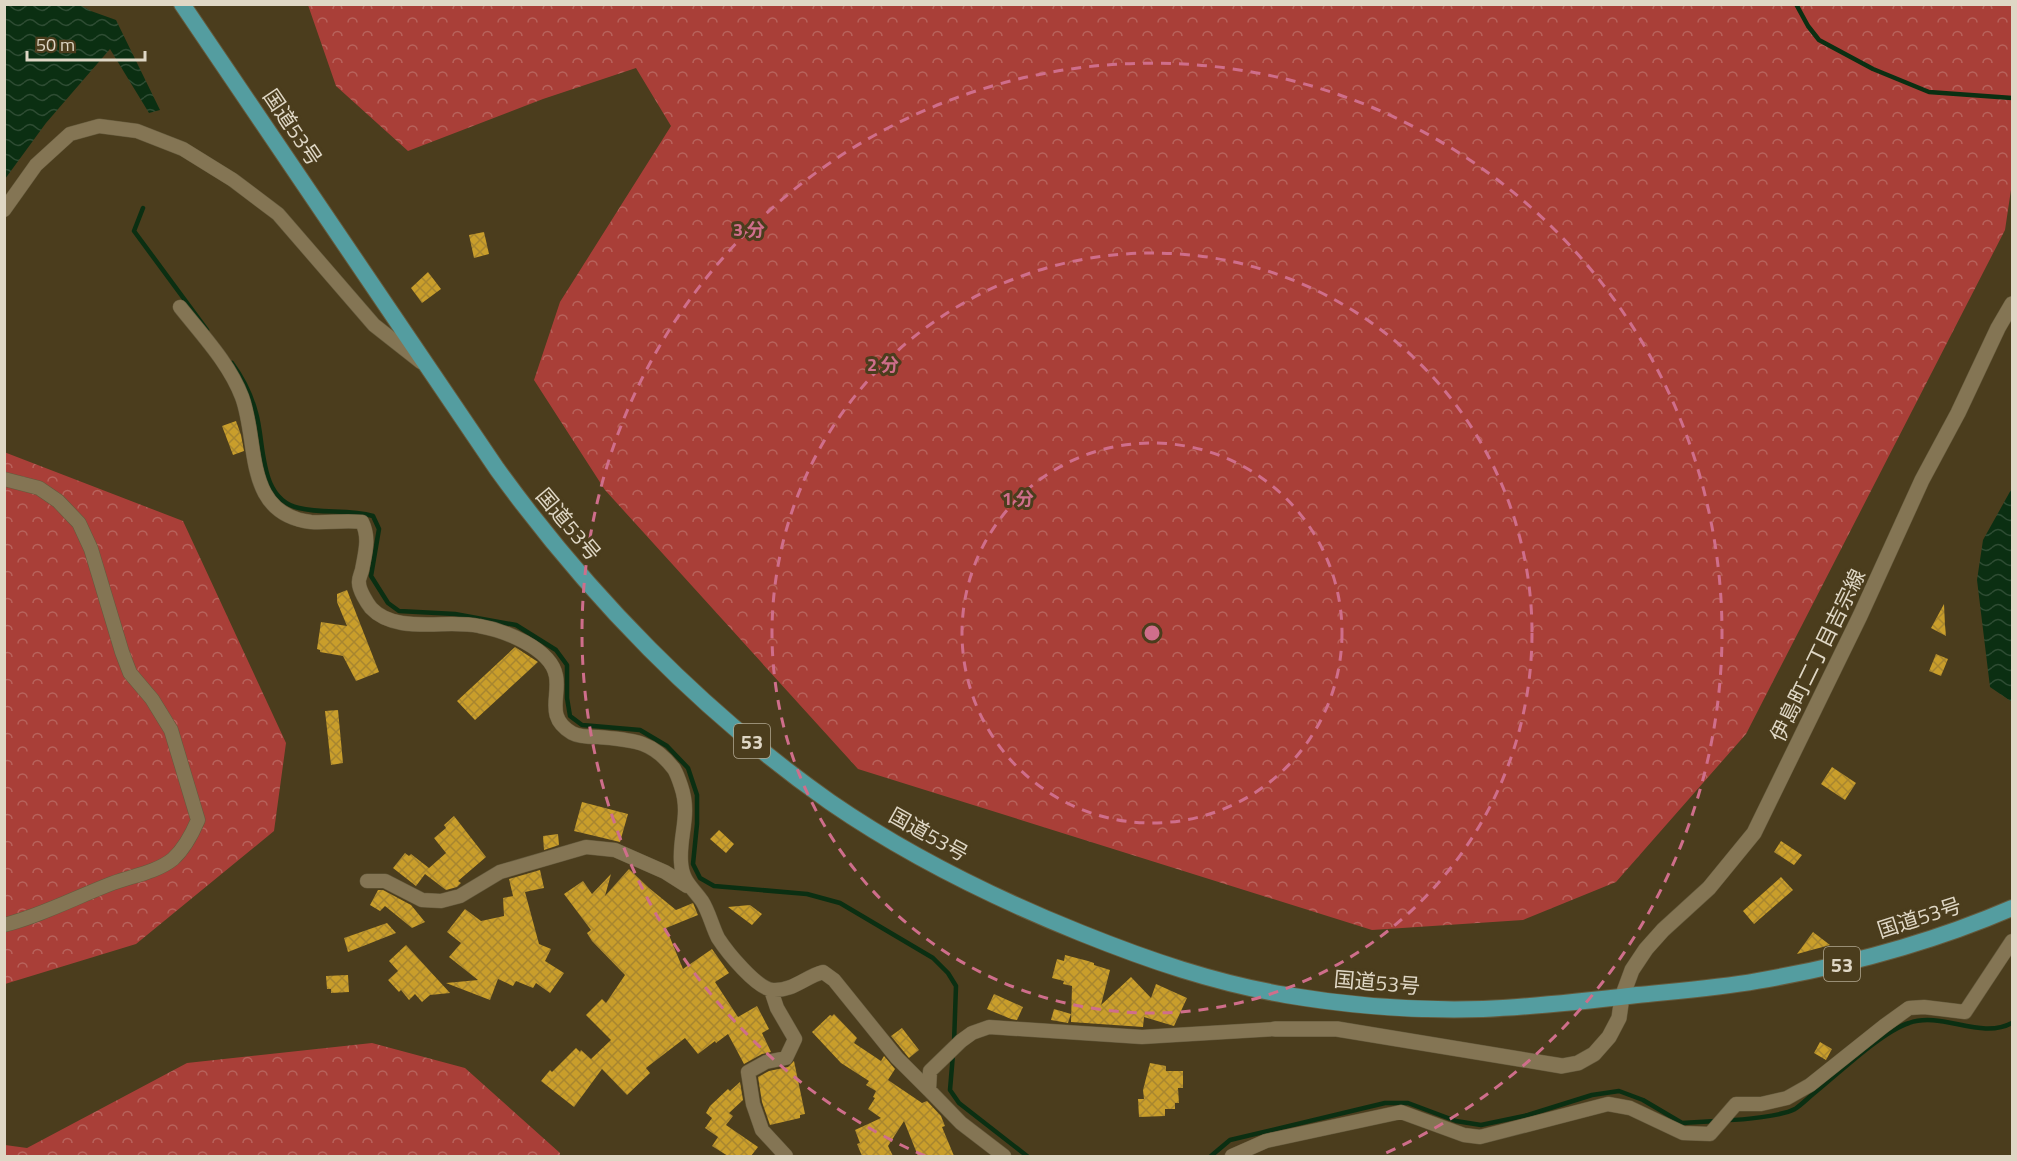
<svg xmlns="http://www.w3.org/2000/svg" width="2017" height="1161" font-family="'Titillium Web','Noto Sans JP',sans-serif">
<style>
.forest{fill:url(#forest-crowns)}
.water{fill:url(#water-waves)}
.lines{fill:none;stroke-linecap:round;stroke-linejoin:round}
.stream{stroke:#0b2f12;stroke-width:4.5}
.building{fill:url(#building-cross-hatch)}
.minor-casing{stroke:#655a3d;stroke-width:15}
.tertiary-casing{stroke:#655a3d;stroke-width:16}
.trunk-casing{stroke:#655a3d;stroke-width:18}
.minor{stroke:#847554;stroke-width:14}
.tertiary{stroke:#847554;stroke-width:15}
.trunk{stroke:#549da0;stroke-width:16}
.ring{fill:none;stroke:#cf6e8b;stroke-width:3;stroke-dasharray:10 8}
.labels{text-anchor:middle;dominant-baseline:central;stroke-width:6;stroke-linejoin:round;paint-order:stroke}
.shield{fill:#4b3d1d;stroke:#b3a993;stroke-width:1.5}
.shield-label{font-size:20px;font-weight:bold;fill:#dfd7c5}
.street-label{font-size:21px;fill:#dfd7c5;stroke:#4b3d1d}
.centre{fill:#cf6e8b;stroke:#4b3d1d;stroke-width:3}
.ring-label{font-size:18px;text-anchor:middle;font-weight:bold;fill:#cf6e8b;stroke:#4b3d1d;stroke-width:6;stroke-linejoin:round;paint-order:stroke}
</style>
<defs>
<pattern id="forest-crowns" width="20" height="18" patternUnits="userSpaceOnUse" patternTransform="scale(1.5)"><rect width="20" height="18" fill="#a93f38"/><path d="M2 6a3 3 0 1 1 6 0M12 15a3 3 0 1 1 6 0" fill="none" stroke="#b8635c"/></pattern>
<pattern id="water-waves" width="16" height="10" patternUnits="userSpaceOnUse" patternTransform="scale(1.5)"><rect width="16" height="10" fill="#0b2f12"/><path d="M0 5q4-4 8 0t8 0" fill="none" stroke="#2e4c33"/></pattern>
<pattern id="building-cross-hatch" width="8" height="8" patternUnits="userSpaceOnUse" patternTransform="scale(1.5)"><rect width="8" height="8" fill="#c99e2b"/><path d="M0 0l8 8M0 8l8-8" fill="none" stroke="#a8862f"/></pattern>
</defs>
<rect width="100%" height="100%" fill="#4b3d1d"/>
<!-- forest -->
<path class="forest" d="M308 5H2012V183L2005 230 1746 734 1616 882 1523 920 1372 930 858 769 605 490 534 380 560 302 671 126 636 68 543 99 408 151 336 86Z
M4 452 183 521 286 743 274 831 136 944 5 984Z
M372 1043 465 1068 560 1153V1156H5V1145L27 1148 187 1063Z"/>
<!-- water -->
<path class="water" d="M5 4 80 5 91 11 116 20 160 110 149 113 110 49 46 123 5 179Z
M2012 488V702L1990 687 1977 580 1983 540Z"/>
<g class="lines">
<!-- stream -->
<path class="stream" d="M1796 4 1808 26 1819 40 1873 69 1929 92 2012 98
M143 208 134 231 207 330
M232 363C243 378 251 394 256 413 265 443 258 499 299 508 323 514 348 509 373 516L379 529 371 576 388 603 399 611 455 614 516 625 556 650 567 665V698L570 716 582 725 640 730 667 746 688 768 697 795V824L693 864 700 878 714 886 807 894 840 903 933 958 948 973 956 986 954 1043
M953 1054 950 1090 959 1103 1027 1156
M1727 1120C1742 1120 1782 1116 1795 1109 1801 1105 1807 1099 1813 1094 1837 1075 1881 1032 1909 1023 1942 1011 1980 1040 2012 1023
M1211 1156 1230 1140 1385 1103H1408L1456 1121 1481 1125 1528 1115 1592 1095 1619 1091 1643 1100 1682 1123 1716 1121"/>
</g>
<!-- building -->
<path class="building" d="M484 232 489 254 474 258 469 235Z
M428 272 441 289 422 303 411 288Z
M236 421 241 435 244 451 233 455 222 426Z
M347 590 379 672 356 681 343 656 320 652V650L317 649 321 622 347 626 337 602V594Z
M1944 604 1945 625 1946 636 1931 628Z
M515 647 538 662 475 720 457 701Z
M1936 654 1948 659 1941 676 1929 671Z
M338 710 343 763 331 765 325 711Z
M1832 767 1856 783 1845 800 1821 784Z
M582 802 628 814 620 842 574 831Z
M454 816 486 857 458 881 461 883 457 887 446 890 425 874 416 886 393 868 405 853 409 856 411 854 429 868 446 853 434 838 446 828 444 825Z
M719 830 734 844 726 853 710 839Z
M558 834 559 845 544 850 543 836Z
M1781 841 1802 855 1794 865 1774 852Z
M629 869 649 888 676 910 693 903 698 915 666 928 683 969 712 949 729 973 715 982 738 1017 757 1006 769 1029 762 1033 771 1052 762 1054 744 1064 728 1034 716 1043 715 1041 698 1054 685 1038 646 1068 650 1073 627 1095 602 1069 574 1107 541 1081 550 1070 552 1072 576 1048 580 1052 581 1050 591 1059 611 1040 586 1015 602 999 606 1003 625 975 592 941 587 933 591 930 564 894 583 881 592 894 611 874 605 896Z
M540 870 544 888 525 892 539 944 551 949 545 961 564 973 550 993 536 983 533 988 516 981 513 986 498 979 490 1000 446 983 478 980 449 957 461 943 447 932 465 909 481 921 504 916 503 898 513 896 509 879Z
M1781 877 1793 890 1754 924 1743 911Z
M378 890H383L411 905 425 922 412 928 385 906 380 911 370 905Z
M750 905 762 914 752 925 728 907Z
M387 923 396 933 348 952 344 938Z
M1813 932 1830 945 1797 954Z
M406 945 450 993 430 995 422 1002 415 994 409 1000 401 990 399 992 388 980 398 971 389 961Z
M1065 955 1088 961 1094 963V965L1110 970 1101 1005 1131 977 1151 998 1156 984 1187 998 1174 1026 1144 1017 1143 1027 1071 1022 1072 986 1063 984 1064 981 1052 978 1057 959 1064 961Z
M348 975 349 992 331 993V989H327L326 976Z
M994 994 1023 1007 1017 1020 1011 1019 987 1009Z
M1054 1009 1071 1014 1068 1023 1051 1020Z
M834 1014 857 1038 854 1043 881 1061 884 1056 895 1069 888 1080 922 1103 927 1101 941 1116 945 1126 942 1127 954 1156H918L904 1121 888 1146 893 1156H862L857 1144 860 1143 855 1130 881 1118 868 1109 875 1098 873 1097 876 1091 866 1085 869 1081 841 1063 812 1032 830 1015 832 1016Z
M902 1028 919 1050 909 1058 891 1036Z
M1820 1042 1832 1049 1826 1060 1814 1053Z
M794 1061 805 1114 800 1115V1118L770 1125 762 1102 758 1077 769 1071 788 1067Z
M1150 1063 1166 1066V1071H1183V1088H1178L1179 1103H1175V1109H1165V1116L1139 1117 1138 1099H1144L1143 1090Z
M740 1082 743 1100 729 1113 733 1116 726 1125 758 1147 751 1156H728L712 1146 718 1137 705 1128 712 1118 706 1113 710 1106 728 1089 730 1091Z"/>
<g class="lines">
<defs>
<path id="minor" d="M4 210 36 165 70 134 99 126 137 131 183 149 233 180 278 214 374 325 421 362
M180 307C203 336 229 363 242 397 259 443 243 514 311 522 328 523 345 520 362 522 370 538 365 553 362 570 361 574 358 580 359 583 359 590 367 603 371 608 396 635 446 619 479 626 503 630 551 648 556 676 560 697 545 717 572 733 579 737 590 737 598 737 632 740 652 740 674 769 677 774 679 780 681 786 691 815 679 835 681 862 682 881 692 887 702 901 709 912 712 926 718 938 727 952 757 989 773 990 793 991 805 977 823 972L834 980 897 1058 929 1090
M4 479 39 488 58 501 79 523 91 549 122 652 130 673 152 699 171 730 198 820C192 834 185 848 173 859 157 872 132 876 113 883 76 897 43 915 4 925
M367 881H385L422 900 441 901 460 896 500 872 586 847 615 850 665 872 687 886
M771 990 777 1008 795 1039 786 1058 766 1062 748 1072 753 1104 762 1130 786 1156
M1004 1156 961 1123 929 1090 930 1071 961 1041 972 1033 989 1027 1142 1037 1275 1029
M1232 1156 1266 1141 1401 1112 1464 1135 1480 1137 1608 1104 1630 1108 1683 1133 1710 1134 1736 1104H1761L1787 1098 1810 1085 1884 1026 1909 1008 1924 1007 1965 1012 2012 941"/>
<path id="tertiary" d="M1275 1029H1337L1562 1066 1578 1063 1594 1054 1609 1037 1619 1018 1622 997 1632 970 1646 949 1663 930 1709 888 1754 833 1860 616 1922 480 1958 413 1998 328 2012 304"/>
<path id="trunk" d="M182 4 497 469C588 595 702 712 830 802 907 855 994 898 1081 933 1148 960 1215 983 1286 995 1351 1006 1418 1011 1483 1009 1535 1007 1586 1001 1637 995 1677 991 1718 988 1757 981 1844 966 1931 943 2012 908"/>
</defs>
<!-- minor casing -->
<use href="#minor" class="minor-casing"/>
<!-- tertiary casing -->
<use href="#tertiary" class="tertiary-casing"/>
<!-- trunk casing -->
<use href="#trunk" class="trunk-casing"/>
<!-- minor -->
<use href="#minor" class="minor"/>
<!-- tertiary -->
<use href="#tertiary" class="tertiary"/>
<!-- trunk -->
<use href="#trunk" class="trunk"/>
</g>
<!-- distance rings -->
<g class="ring">
<circle cx="1152" cy="633" r="190"/>
<circle cx="1152" cy="633" r="380"/>
<path d="M925 1156A570 570 0 1 1 1379 1156"/>
</g>
<g class="labels">
<!-- shield labels -->
<g class="shield">
<rect x="734" y="724" width="36" height="34" rx="4.5"/>
<rect x="1824" y="947" width="36" height="34" rx="4.5"/>
</g>
<g class="shield-label">
<text x="752" y="741">53</text>
<text x="1842" y="964">53</text>
</g>
<!-- street labels -->
<g class="street-label">
<text transform="translate(293 127) rotate(56)">国道53号</text>
<text transform="translate(569 524) rotate(50)">国道53号</text>
<text transform="translate(1817 655) rotate(-64)">伊島町二丁目吉宗線</text>
<text transform="translate(929 834) rotate(29)">国道53号</text>
<text transform="translate(1919 917) rotate(-18)">国道53号</text>
<text transform="translate(1377 982) rotate(5)">国道53号</text>
</g>
</g>
<circle cx="1152" cy="633" r="9" class="centre"/>
<g class="ring-label">
<text x="749" y="236">3 分</text>
<text x="883" y="371">2 分</text>
<text x="1018" y="505">1 分</text>
</g>
<!-- border -->
<rect width="2017" height="1161" fill="none" stroke="#dfd7c5" stroke-width="12"/>
<!-- scale -->
<path d="M27 51v9h118v-9" fill="none" stroke="#dfd7c5" stroke-width="3"/>
<text x="36" y="51" font-size="18" fill="#dfd7c5" stroke="#4b3d1d" stroke-width="4.5" paint-order="stroke">50 m</text>
</svg>
